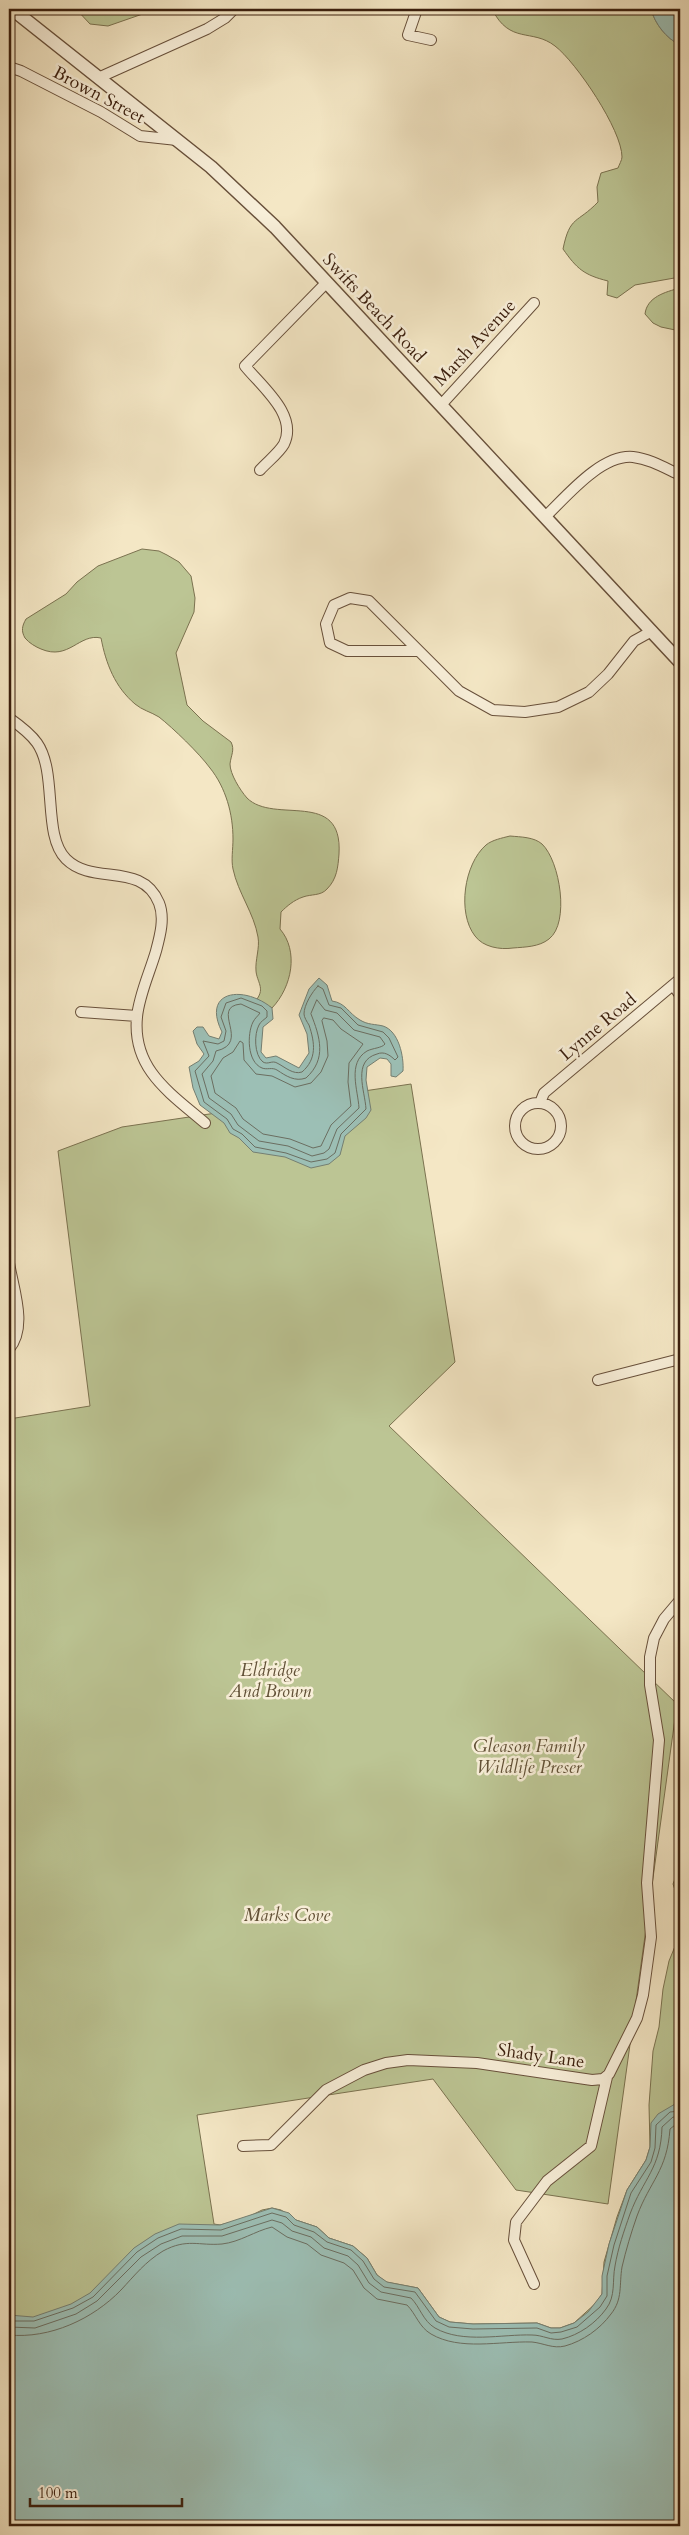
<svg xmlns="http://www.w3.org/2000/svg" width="689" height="2535" font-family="Cardo,serif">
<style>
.green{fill:#bcc594;stroke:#7b7250}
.water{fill:#9cbfb5;stroke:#757f72}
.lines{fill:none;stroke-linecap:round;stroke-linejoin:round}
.shore{stroke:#6b6e61;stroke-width:1}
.minor-casing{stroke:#68503b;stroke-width:12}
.tertiary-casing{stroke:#68503b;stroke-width:15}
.minor{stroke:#f8efd9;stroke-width:10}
.tertiary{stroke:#f8efd9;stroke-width:12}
.labels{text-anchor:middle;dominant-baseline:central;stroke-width:5;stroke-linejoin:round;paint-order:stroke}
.street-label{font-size:18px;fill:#3a1e0d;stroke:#f8efd9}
.park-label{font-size:18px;font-style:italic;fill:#615036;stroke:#f8efd9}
</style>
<rect width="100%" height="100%" fill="#f4e7c5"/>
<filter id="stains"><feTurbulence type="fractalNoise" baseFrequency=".004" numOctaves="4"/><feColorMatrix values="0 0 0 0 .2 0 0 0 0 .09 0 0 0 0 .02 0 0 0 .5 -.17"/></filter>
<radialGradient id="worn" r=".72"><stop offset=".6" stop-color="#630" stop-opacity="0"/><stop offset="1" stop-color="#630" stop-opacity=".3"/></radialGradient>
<!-- green -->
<path class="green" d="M76 9H157L108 26 90 24Z
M492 9H651C655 24 666 38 680 45V277L635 285 617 298 607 295 608 281C584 275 577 269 563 249 570 215 577 224 598 202L597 187 601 173 618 168C619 165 622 160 622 157 622 130 576 62 555 46 532 28 510 45 492 9Z
M680 288V331L661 327 653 323 645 314C647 297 665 292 680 288Z
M142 549 159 551 167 555 179 562 191 576 195 598 194 612 176 653 187 705 203 721 231 742C235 750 231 755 230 764 230 774 240 790 247 798 274 825 343 788 339 854 338 867 337 879 327 889 321 896 311 894 303 897 294 900 287 906 281 912L280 929C299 951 292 987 272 1008L257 999C265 988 257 982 256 971 255 960 260 948 258 937 254 913 238 893 233 869 231 860 233 849 233 839 233 814 226 788 210 768 199 753 173 728 159 717 151 712 142 710 135 704 115 687 106 664 101 638 79 633 69 661 41 649 36 647 29 643 25 638 21 631 22 626 26 619L66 594 77 582 98 566Z
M510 836C521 837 534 837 542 844 560 861 570 923 549 939 539 947 525 947 513 948 500 950 483 947 475 936 457 913 464 864 486 845 492 840 502 838 510 836Z
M411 1084 455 1362 389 1426 677 1704 608 2204 516 2190 433 2079 197 2115 214 2224 220 2225 244 2219 262 2210 272 2208 281 2210 296 2220 317 2227 329 2238 353 2246 367 2258 377 2275 386 2282 418 2288 439 2317 450 2322 473 2324 537 2323 551 2328H560L574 2323 596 2303 602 2294 604 2262 617 2217 627 2190 646 2160 650 2147 649 2105 653 2051 659 2027 663 1989 669 1961 680 1934V2526L9 2517V1419L90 1406 58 1151 122 1127Z
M680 1866V1905L673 1884Z"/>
<!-- water -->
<path class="water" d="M651 9H680V45C666 38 655 24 651 9Z
M319 978 327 985 332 1001C346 1003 348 1013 360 1020 368 1025 375 1024 383 1026 399 1031 404 1057 403 1071L396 1077 391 1076V1064L387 1059 380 1058 367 1067 366 1080 371 1110 366 1118 345 1136 340 1155 329 1164 311 1168 285 1157 253 1152 239 1138 230 1133 224 1123 200 1105 193 1088 189 1067 199 1061 204 1054 197 1044 193 1031 197 1027H203L209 1036 219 1039 222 1032C201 990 244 985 272 1008L273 1019 263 1027 261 1052 266 1058 276 1056 299 1068 309 1053 307 1034 299 1015 309 989Z
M675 2104 680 2107V2526H9V2315L33 2317 71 2304 90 2293 134 2248 155 2234 179 2224 220 2225 272 2208 289 2213 296 2220 317 2227 329 2238 353 2246 367 2258 377 2275 387 2282 418 2288 439 2317 450 2322 473 2324 537 2323 551 2328H560L574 2323 588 2312 602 2294V2276L609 2244 627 2190 646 2160 650 2147 651 2123 658 2114Z"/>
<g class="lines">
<!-- shore -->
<path class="shore" d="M318 986 323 989 329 1005 341 1008 358 1025 383 1032 389 1038 398 1057 395 1060C390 1055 384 1051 377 1054 352 1061 365 1091 366 1109L341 1134 335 1153 327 1159 311 1162 286 1153 255 1147 242 1134 233 1129 227 1119 204 1102 195 1071 209 1056 203 1041 218 1044 224 1041 226 1031 221 1017 226 1003 241 998 262 1006 267 1011V1017C265 1019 260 1022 259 1025 254 1034 254 1055 263 1062 268 1065 272 1060 277 1063 285 1067 293 1075 302 1072 317 1059 315 1043 309 1025 307 1022 304 1017 304 1014 304 1005 312 992 318 986Z
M317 1000 325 1010 337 1013 354 1030 380 1037 385 1044C382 1048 373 1048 367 1051 347 1063 358 1090 359 1108L337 1129 329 1149 324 1153 312 1156 288 1146 259 1141 238 1125 231 1114 209 1098 202 1074 213 1061 216 1051C252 1043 209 1007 241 1004L260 1013C258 1016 255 1018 253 1022 247 1034 247 1062 262 1068 267 1070 272 1067 277 1070 286 1076 295 1082 306 1078 327 1059 320 1037 311 1014Z
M324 1018 333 1020 341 1029 363 1044 349 1063 348 1082 351 1106 331 1125 321 1146 313 1148 290 1139 263 1134 243 1119 236 1108 215 1093 211 1076 223 1058 233 1052 240 1041 243 1043 244 1060 256 1074 272 1076 295 1087 311 1083 321 1072 328 1056 327 1041 322 1021Z
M9 2321H34L73 2308 93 2297 137 2252 158 2238 181 2229 221 2230 272 2213 286 2217 294 2225 314 2232 327 2242 351 2250 363 2261 374 2279 384 2287 415 2292 436 2321 449 2327 473 2329 537 2328 551 2333 561 2332 577 2327 600 2307 607 2296V2276L614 2245 631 2193 651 2162 655 2148 656 2125 670 2112 680 2111
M9 2327 35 2328 76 2314 97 2301 141 2257 161 2244 182 2236H222L272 2220 282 2223 292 2231 311 2237 324 2248 348 2256 358 2265 369 2283 381 2292 411 2298C420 2307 423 2321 435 2328 463 2344 502 2334 532 2335 543 2335 551 2341 562 2339 579 2335 596 2323 606 2309 616 2296 612 2281 615 2266 618 2248 624 2231 630 2214 643 2179 661 2168 662 2127L673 2117H680
M9 2335C50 2339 93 2319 121 2290 135 2275 145 2262 163 2251 187 2238 199 2246 222 2244 240 2242 255 2231 272 2227L287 2237 307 2244 321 2255 344 2263 353 2270 364 2288 377 2299 407 2305C416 2314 419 2327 431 2334 460 2351 499 2341 532 2342 543 2343 553 2349 565 2346 583 2341 600 2329 611 2314 623 2299 619 2285 622 2267 626 2250 631 2233 637 2216 650 2181 667 2171 670 2129L675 2125 680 2124"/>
<defs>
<path id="minor" d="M417 9 408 35 431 40
M9 67 21 71 101 112 140 136 177 140
M98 78 207 29 225 18 234 9
M441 405 534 303
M260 470C267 462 279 453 284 444 298 415 262 387 245 366L327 282
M545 517C566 497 601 454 633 457 650 459 665 468 680 475
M417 651H347L330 643 326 624 334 605 350 598 369 601 459 691 493 710 525 712 558 707 589 692 608 674 634 641 652 631
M9 718C19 725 30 733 37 743 58 773 42 835 66 859 93 886 142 861 159 903 165 918 160 936 156 951 150 972 139 995 137 1017 132 1069 170 1093 205 1123
M673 985 680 995
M81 1012 137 1016
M540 1103 544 1093 680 979
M515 1126a23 23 0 1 1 46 0a23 23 0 1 1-46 0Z
M9 1263C13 1288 28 1327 9 1349
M598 1380 680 1359
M243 2146 271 2145 326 2090 364 2070 386 2063 408 2060 477 2063 592 2080 603 2079 609 2074 637 2018 643 1995 651 1937 647 1883 659 1740 650 1685V1657L654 1638 664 1619 680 1600
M534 2284 514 2240 516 2222 547 2181 591 2146 607 2077"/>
<path id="tertiary" d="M12 9 211 167 275 227 680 662"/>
</defs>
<!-- minor casing -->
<use href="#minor" class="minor-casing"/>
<!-- tertiary casing -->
<use href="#tertiary" class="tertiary-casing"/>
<!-- minor -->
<use href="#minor" class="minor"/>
<!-- tertiary -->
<use href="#tertiary" class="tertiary"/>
</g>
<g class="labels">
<!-- street labels -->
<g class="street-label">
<text transform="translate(99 95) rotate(28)">Brown Street</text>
<text transform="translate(374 308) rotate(47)">Swifts Beach Road</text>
<text transform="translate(475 343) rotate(-47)">Marsh Avenue</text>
<text transform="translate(598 1027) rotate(-40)">Lynne Road</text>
<text transform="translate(541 2056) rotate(8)">Shady Lane</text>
</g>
<!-- park labels -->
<g class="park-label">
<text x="270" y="1670">Eldridge<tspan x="270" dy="21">And Brown</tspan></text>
<text x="529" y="1746">Gleason Family<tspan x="529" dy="21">Wildlife Preser</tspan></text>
<text x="287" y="1915">Marks Cove</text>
</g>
</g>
<!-- margin -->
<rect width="689" height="2535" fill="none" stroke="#f4e7c5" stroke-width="30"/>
<rect x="10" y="10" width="669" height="2515" fill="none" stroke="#3a1e0d" stroke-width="2.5"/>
<rect x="15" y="15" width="659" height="2505" fill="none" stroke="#3a1e0d"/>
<!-- scale -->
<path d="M30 2498v8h152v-8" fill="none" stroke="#3a1e0d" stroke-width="2.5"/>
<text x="38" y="2498" font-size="15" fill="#3a1e0d" stroke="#f8efd9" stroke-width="4" paint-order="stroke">100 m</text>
<rect width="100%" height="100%" filter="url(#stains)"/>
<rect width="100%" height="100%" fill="url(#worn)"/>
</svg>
